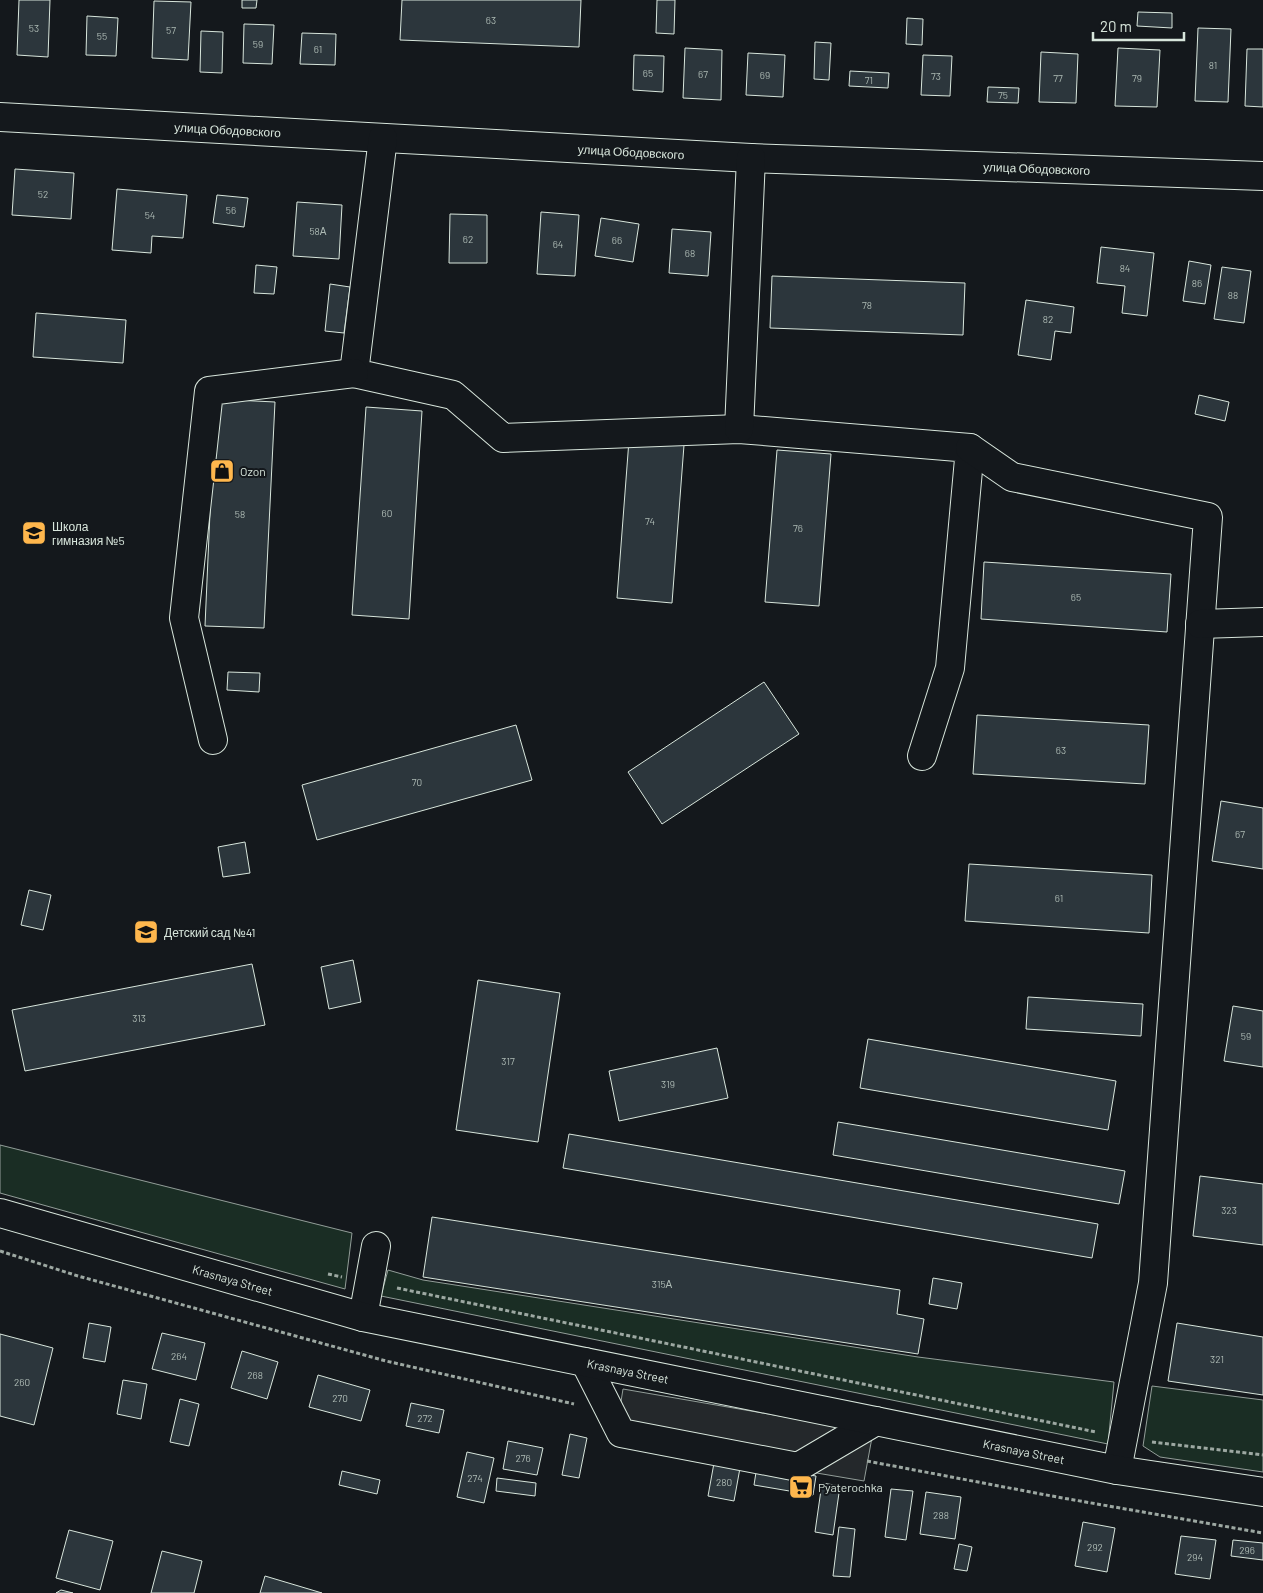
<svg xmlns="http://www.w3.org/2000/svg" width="1263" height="1593" font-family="Barlow,sans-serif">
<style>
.green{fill:#1a2d24;stroke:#939e99}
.parking{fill:#24282b;stroke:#939e99}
.building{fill:#2c363c;stroke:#d8e6dc}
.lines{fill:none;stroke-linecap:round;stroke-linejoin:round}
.minor-casing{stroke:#d8e6dc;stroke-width:30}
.major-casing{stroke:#d8e6dc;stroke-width:30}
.path{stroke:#9da8a2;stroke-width:3;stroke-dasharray:4 2.5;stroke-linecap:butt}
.minor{stroke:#14181c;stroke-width:28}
.major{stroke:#14181c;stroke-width:28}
.labels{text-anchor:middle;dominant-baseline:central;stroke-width:4;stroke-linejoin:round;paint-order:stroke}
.number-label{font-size:10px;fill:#adbab4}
.street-label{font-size:12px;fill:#d8e6dc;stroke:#14181c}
.poi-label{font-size:12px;fill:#d8e6dc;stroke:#14181c;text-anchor:start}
</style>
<rect width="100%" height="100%" fill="#14181c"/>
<!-- green -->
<path class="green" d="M0 1145 352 1233 345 1289 0 1193Z
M388 1270 423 1280 918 1357 1114 1382 1108 1444 381 1296Z
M1152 1386 1263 1400V1472L1160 1457 1143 1446Z"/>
<!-- parking -->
<path class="parking" d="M623 1389 873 1432 864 1481 615 1439Z"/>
<!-- building -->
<path class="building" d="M19 0H50L48 57 17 55Z
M242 0H257L256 8H242Z
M402 0H581L579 47 400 40Z
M657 0H675L674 34 656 33Z
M154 1 191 2 188 60 152 58Z
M1138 12 1172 13V28L1137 26Z
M87 16 118 18 116 56 86 55Z
M907 18 923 19 922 45 906 44Z
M244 24 274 25 272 64 243 63Z
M1198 28 1231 29 1228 102 1195 101Z
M201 31 223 32 222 73 200 72Z
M302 33 336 34 335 65 300 64Z
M815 42 831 43 829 80 814 79Z
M685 48 722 50 721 100 683 98Z
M1118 48 1160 50 1157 107 1115 106Z
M1247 49H1263V107L1245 106Z
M1041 52 1078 54 1076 103 1039 102Z
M748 53 785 55 783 97 746 95Z
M634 55 664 56 663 92 633 90Z
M923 55 952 56 950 96 921 95Z
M850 71 889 73 888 88 849 86Z
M988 87 1019 88 1018 103 987 102Z
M15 169 74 173 71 219 12 215Z
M117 189 187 195 183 238 152 236 151 253 112 250Z
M217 195 248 198 244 227 213 223Z
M297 202 342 205 339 259 293 256Z
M541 212 579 215 575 276 537 274Z
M450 214 487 215V263H449Z
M601 218 639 224 633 262 595 256Z
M672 229 711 232 708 276 669 273Z
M1101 247 1154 253 1147 316 1122 313 1125 286 1097 283Z
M1189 261 1211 265 1205 304 1183 301Z
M256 265 277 267 274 294 254 293Z
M1222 267 1251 271 1244 323 1214 319Z
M772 276 965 283 963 335 770 328Z
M330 284 350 287 344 333 325 331Z
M1026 300 1074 307 1071 333 1055 331 1051 360 1018 355Z
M36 313 126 320 123 363 33 357Z
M1199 395 1229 402 1225 421 1195 414Z
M215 399 275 402 264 628 205 626Z
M366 407 422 411 409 619 352 615Z
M629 440 684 445 672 603 617 598Z
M777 450 831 454 819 606 765 602Z
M984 562 1171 574 1167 632 981 619Z
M228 672 260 673 259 692 227 690Z
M764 682 799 734 662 824 628 772Z
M977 715 1149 725 1145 784 973 774Z
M516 725 532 780 317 840 302 785Z
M1221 801 1263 808V869L1212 861Z
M245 842 250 873 223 877 218 847Z
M969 864 1152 875 1149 933 965 921Z
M29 890 51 895 43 930 21 925Z
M353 960 361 1002 329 1009 321 967Z
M252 964 265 1025 25 1071 12 1010Z
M478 980 560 993 538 1142 456 1130Z
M1028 997 1143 1004 1141 1036 1026 1029Z
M1233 1006 1263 1011V1067L1224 1061Z
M868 1039 1116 1081 1108 1130 860 1088Z
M717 1048 728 1098 619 1121 609 1071Z
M838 1122 1125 1171 1119 1204 833 1155Z
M569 1134 1098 1224 1092 1258 563 1168Z
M1200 1176 1263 1184V1245L1193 1236Z
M432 1217 900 1290 897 1314 924 1319 918 1354 423 1277Z
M933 1278 962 1283 957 1309 929 1304Z
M89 1323 111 1327 105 1362 83 1358Z
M1177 1323 1263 1337V1395L1168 1381Z
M162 1333 205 1343 196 1380 152 1369Z
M0 1334 53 1348 34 1425 0 1416Z
M242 1351 278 1362 267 1399 231 1388Z
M318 1375 370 1390 361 1421 309 1407Z
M123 1380 147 1384 141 1419 117 1414Z
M180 1399 199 1404 189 1446 170 1442Z
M411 1403 444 1410 439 1433 406 1426Z
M570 1434 587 1438 579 1478 562 1475Z
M508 1441 543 1448 537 1475 503 1469Z
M467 1452 494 1458 484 1503 457 1497Z
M714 1463 740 1468 734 1501 708 1496Z
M757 1466 816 1476 813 1495 754 1485Z
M342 1471 380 1480 377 1494 339 1485Z
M497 1478 536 1483 535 1496 496 1491Z
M822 1483 840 1486 833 1535 815 1532Z
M891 1489 913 1491 906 1540 885 1537Z
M926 1492 961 1497 955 1539 920 1534Z
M1083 1522 1115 1528 1107 1572 1075 1566Z
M839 1527 855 1529 850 1577 833 1576Z
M69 1530 113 1541 100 1590 56 1578Z
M1181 1536 1216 1540 1210 1579 1175 1574Z
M1233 1540 1263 1543V1560L1231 1556Z
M959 1544 972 1547 967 1571 954 1569Z
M162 1551 202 1561 194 1593H151Z
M265 1576 322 1593H260Z
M61 1590 73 1593H56Z"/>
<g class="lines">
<defs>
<g id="minor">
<path id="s1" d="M0 117 751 158 1263 176"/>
<path d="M383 138 354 373 453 395 503 438 739 429 970 448 950 668 922 756"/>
<path d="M739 429 751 158"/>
<path d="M970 448 1012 477 1208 517 1153 1283 1117 1470"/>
<path d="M1200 624 1263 622"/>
<path d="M213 740 184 618 209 391 354 373"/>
<path d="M363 1317 376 1246"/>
<path d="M585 1362 621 1433 798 1467 876 1421"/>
</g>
<g id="major">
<path id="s2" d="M0 1213 363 1317 1117 1470 1263 1492"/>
</g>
</defs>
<!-- minor casing -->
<use href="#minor" class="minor-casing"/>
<!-- major casing -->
<use href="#major" class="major-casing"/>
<!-- path -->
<path class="path" d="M0 1251 78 1276 386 1361 574 1404
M328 1274 342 1277
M397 1288 1096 1432
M1152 1442 1263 1455
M867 1461 1057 1497 1263 1533"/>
<!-- minor -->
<use href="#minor" class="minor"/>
<!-- major -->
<use href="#major" class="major"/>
</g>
<!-- icons -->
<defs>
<symbol id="shop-square" viewBox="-11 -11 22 22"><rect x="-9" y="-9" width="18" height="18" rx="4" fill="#ffb74d" stroke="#14181c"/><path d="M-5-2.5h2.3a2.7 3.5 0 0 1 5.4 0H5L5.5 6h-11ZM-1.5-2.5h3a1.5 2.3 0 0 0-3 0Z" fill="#111"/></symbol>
<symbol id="school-square" viewBox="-11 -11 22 22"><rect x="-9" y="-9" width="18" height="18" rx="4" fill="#ffb74d" stroke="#14181c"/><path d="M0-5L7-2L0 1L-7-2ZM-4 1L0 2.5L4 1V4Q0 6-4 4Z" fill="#111"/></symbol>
<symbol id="supermarket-square" viewBox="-11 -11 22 22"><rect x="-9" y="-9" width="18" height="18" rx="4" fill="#ffb74d" stroke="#14181c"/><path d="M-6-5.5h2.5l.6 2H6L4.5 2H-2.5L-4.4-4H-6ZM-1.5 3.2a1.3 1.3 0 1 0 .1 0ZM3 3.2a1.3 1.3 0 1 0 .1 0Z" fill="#111"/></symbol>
</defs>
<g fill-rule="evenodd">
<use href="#shop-square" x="208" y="457" width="28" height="28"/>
<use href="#school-square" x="20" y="519" width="28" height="28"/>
<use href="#school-square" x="132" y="918" width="28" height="28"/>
<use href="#supermarket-square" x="787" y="1473" width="28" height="28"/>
</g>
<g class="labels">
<!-- number labels -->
<g class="number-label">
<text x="491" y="20">63</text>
<text x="34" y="28">53</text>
<text x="171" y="30">57</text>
<text x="102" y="36">55</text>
<text x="258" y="44">59</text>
<text x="318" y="49">61</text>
<text x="1213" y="65">81</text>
<text x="648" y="73">65</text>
<text x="703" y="74">67</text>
<text x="765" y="75">69</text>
<text x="936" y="76">73</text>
<text x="1058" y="78">77</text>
<text x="1137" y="78">79</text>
<text x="869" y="80">71</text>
<text x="1003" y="95">75</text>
<text x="43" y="194">52</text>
<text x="231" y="210">56</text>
<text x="150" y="215">54</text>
<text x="318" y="231">58А</text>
<text x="468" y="239">62</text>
<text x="617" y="240">66</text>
<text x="558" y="244">64</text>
<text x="690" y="253">68</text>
<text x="1125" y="268">84</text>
<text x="1197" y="283">86</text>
<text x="1233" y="295">88</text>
<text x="867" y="305">78</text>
<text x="1048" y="319">82</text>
<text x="387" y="513">60</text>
<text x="240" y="514">58</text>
<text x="650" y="521">74</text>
<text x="798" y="528">76</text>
<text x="1076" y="597">65</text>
<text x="1061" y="750">63</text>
<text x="417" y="782">70</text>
<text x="1240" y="834">67</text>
<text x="1059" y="898">61</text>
<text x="139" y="1018">313</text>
<text x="1246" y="1036">59</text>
<text x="508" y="1061">317</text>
<text x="668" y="1084">319</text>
<text x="1229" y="1210">323</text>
<text x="662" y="1284">315А</text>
<text x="179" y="1356">264</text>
<text x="1217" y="1359">321</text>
<text x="255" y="1375">268</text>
<text x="22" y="1382">260</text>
<text x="340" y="1398">270</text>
<text x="425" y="1418">272</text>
<text x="523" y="1458">276</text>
<text x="475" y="1478">274</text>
<text x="724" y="1482">280</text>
<text x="941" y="1515">288</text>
<text x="1095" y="1547">292</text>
<text x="1247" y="1550">296</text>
<text x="1195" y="1557">294</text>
</g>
<!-- street labels -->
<g class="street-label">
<text stroke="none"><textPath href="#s1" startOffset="228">улица Ободовского</textPath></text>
<text stroke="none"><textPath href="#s1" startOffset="632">улица Ободовского</textPath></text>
<text stroke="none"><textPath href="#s1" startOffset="1038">улица Ободовского</textPath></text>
<text stroke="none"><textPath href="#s2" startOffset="242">Krasnaya Street</textPath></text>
<text stroke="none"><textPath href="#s2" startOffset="648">Krasnaya Street</textPath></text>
<text stroke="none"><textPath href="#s2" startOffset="1052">Krasnaya Street</textPath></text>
</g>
<!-- poi labels -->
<g class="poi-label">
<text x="240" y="471">Ozon</text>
<text x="52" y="526">Школа<tspan x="52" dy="14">гимназия №5</tspan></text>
<text x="164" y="932">Детский сад №41</text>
<text x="818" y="1487">Pyaterochka</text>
</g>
</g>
<!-- scale -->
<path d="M1093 32v8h91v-8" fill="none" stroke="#d8e6dc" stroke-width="2.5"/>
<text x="1100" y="32" font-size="15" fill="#d8e6dc" stroke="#14181c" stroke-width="4" paint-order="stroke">20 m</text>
</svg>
